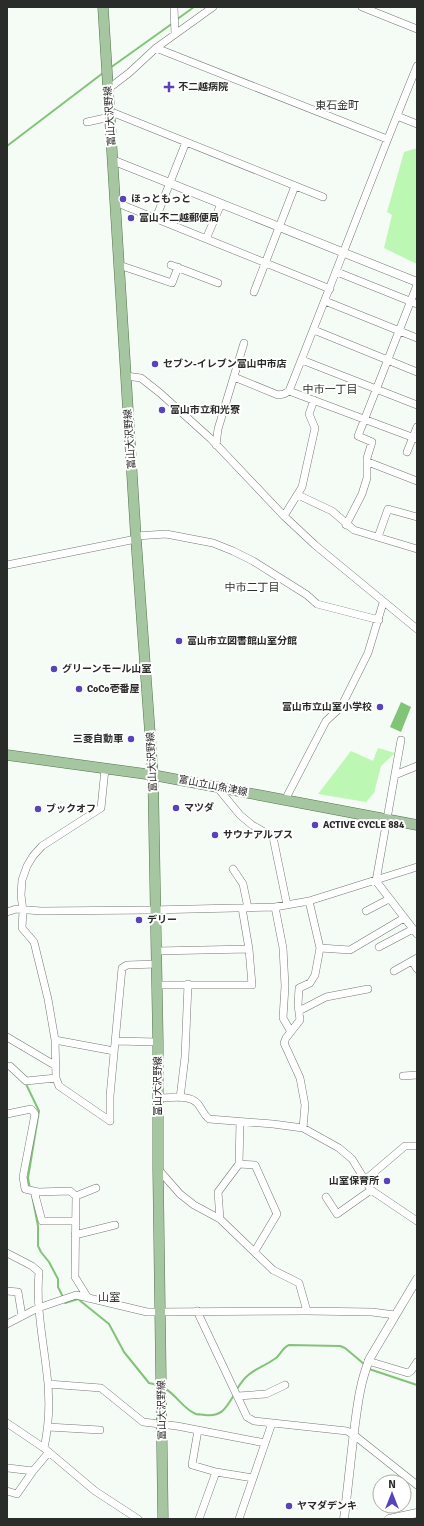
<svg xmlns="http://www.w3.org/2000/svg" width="424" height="1526" font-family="Signika,'Noto Sans JP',sans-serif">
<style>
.green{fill:#bdf7b4}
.water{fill:#81c478}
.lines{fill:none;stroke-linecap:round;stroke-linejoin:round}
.stream{stroke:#81c478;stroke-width:2}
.minor-casing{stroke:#767a75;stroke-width:8}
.tertiary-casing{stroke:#767a75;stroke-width:9}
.primary-casing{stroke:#54764e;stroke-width:11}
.minor{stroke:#fff;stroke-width:7}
.tertiary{stroke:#fff;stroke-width:8}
.primary{stroke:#a6c5a1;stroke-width:10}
.poi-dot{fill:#5843bb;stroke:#fff;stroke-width:1.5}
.labels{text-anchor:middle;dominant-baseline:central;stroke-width:4;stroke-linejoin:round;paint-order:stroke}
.poi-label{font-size:10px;font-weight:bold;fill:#2a2c29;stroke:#fff;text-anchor:start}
.street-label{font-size:10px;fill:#2a2c29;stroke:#fff}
.neighbourhood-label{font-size:11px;fill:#2f332e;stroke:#fff}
</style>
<rect width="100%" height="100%" fill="#f5fbf5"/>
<!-- green -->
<path class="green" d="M417 148V264L384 248 392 215 387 212 404 152Z
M378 748 395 753 381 766 374 793 366 802 318 794 351 751 373 761Z"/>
<!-- water -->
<path class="water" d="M401 702 411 707 401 732 390 727Z"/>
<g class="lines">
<!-- stream -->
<path class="stream" d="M176 20 194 7
M110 68 173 23
M7 146 103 73
M26 1084 39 1111 28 1178 30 1189
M32 1195 38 1226V1246L41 1252 49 1262 58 1279V1287L63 1297
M65 1301V1303L78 1299 109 1324 124 1352 149 1383 158 1385
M369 1369 417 1385
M164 1388C176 1394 183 1409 196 1414 199 1415 203 1414 205 1415 222 1417 226 1408 234 1395
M237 1389C250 1368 258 1371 276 1358 281 1354 282 1348 289 1345L340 1346 345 1348 364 1364"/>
<defs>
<path id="minor" d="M174 7 175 34
M362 7 417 29
M156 48 387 139
M108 89 129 73 156 48 213 7
M109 111 323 197
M397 116 417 124
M87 122 110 117
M115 202 330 289
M156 218 186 142
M206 239 221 204
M119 265 172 283 178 267
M171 265 218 283
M337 272 417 304
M254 292 295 186
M325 301 417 338
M314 330 417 372
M302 360 417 405
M126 376 141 378 160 393 211 439 284 516 315 545 417 629
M234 377 278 395 284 394 289 391C332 283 373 174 417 66
M289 391 417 439
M216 445 218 429 244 343
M407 452 417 427
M368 462 417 481
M298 495 332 511 354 530 417 549
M284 516 302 487 315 428 309 414 314 400
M346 525 362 494 367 478V458L372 442 358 436 417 285
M136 536 166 534 213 543 233 551 253 561 307 595 317 604 379 620
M378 537 388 509 417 517
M7 565 136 539
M401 740 376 881 417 934
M105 769 101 808 42 846 33 856 27 866 22 880 21 895 23 911 22 928 34 942 48 999 55 1040 56 1078 59 1086 110 1121
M395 775 417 766
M217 787 240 815 252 825 273 837 287 905
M285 800 326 721 341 707 368 653 383 603
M233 869 243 884 248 908
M275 907 283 948 285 986 283 1018 291 1032
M366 911 389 899
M7 912 16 909 41 911 151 910 275 907 309 901 417 867
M379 947 413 929
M320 948 350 950 404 918
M156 951 249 949
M412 961 417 969
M394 971 417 958
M157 985H252L249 949 242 908
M299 1011 326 997 368 989
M7 1037 56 1066
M55 1040 114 1051
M115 1041 158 1042
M7 1066H10L26 1081 56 1078
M403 1076 417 1075
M158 1098C169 1098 190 1094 198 1104 202 1109 203 1114 209 1119L273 1124 303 1128 339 1148 352 1159 371 1190 417 1221
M180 1098 185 1057 188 984
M7 1114 31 1109 35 1114 23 1177 25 1189 38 1192 70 1191 76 1196 75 1277 88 1298
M110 1121V1096L122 968 127 965 157 964
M303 1128 305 1105 300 1078 284 1043 286 1038 300 1020 298 1005 299 988 310 983 315 975 320 948 309 901
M239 1164 255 1165 277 1214 255 1251
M158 1169 180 1194 194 1205 220 1219 273 1270 299 1283 307 1311
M365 1180 405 1146H417
M34 1191 42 1221H75
M76 1196 96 1188
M326 1197 337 1214 371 1190
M220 1219 218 1192 239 1164 240 1122
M75 1235 115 1225
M7 1253 32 1266 39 1272C36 1304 42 1334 46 1366 50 1393 50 1421 44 1448
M7 1291 18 1292 22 1316
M197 1311 247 1417 254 1421 347 1431 354 1435 417 1485
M7 1324 38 1308 76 1295 147 1312H156L307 1311 372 1312 395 1315
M368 1361 408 1373 411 1371 417 1362
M48 1384 101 1388 143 1422 177 1426 265 1443
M238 1396 266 1394 285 1385
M7 1423 44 1448 95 1491 138 1519
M48 1427 100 1430
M198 1430 192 1465 216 1472 253 1478
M33 1471 49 1452
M7 1491 17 1494 33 1471 8 1468
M199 1519 216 1472
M239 1519 272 1423"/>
<path id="tertiary" d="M112 160 417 282
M344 1519C348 1487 351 1455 355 1424 358 1401 361 1379 370 1358L417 1279
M389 1519 417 1513"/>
<path id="primary" d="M103 7 136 539 153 775 158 1042V1169L163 1519
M7 755 153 775 417 825"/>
</defs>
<!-- minor casing -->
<use href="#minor" class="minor-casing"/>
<!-- tertiary casing -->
<use href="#tertiary" class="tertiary-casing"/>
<!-- primary casing -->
<use href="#primary" class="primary-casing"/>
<!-- minor -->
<use href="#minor" class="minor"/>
<!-- tertiary -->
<use href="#tertiary" class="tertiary"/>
<!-- primary -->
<use href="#primary" class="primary"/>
</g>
<!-- markers -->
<g class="poi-dot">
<path d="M167 81h4v4h4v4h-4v4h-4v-4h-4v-4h4z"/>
<circle cx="123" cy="199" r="4"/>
<circle cx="131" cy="218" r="4"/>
<circle cx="155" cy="364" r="4"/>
<circle cx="162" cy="410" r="4"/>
<circle cx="179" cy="641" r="4"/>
<circle cx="54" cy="669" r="4"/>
<circle cx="79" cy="689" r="4"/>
<circle cx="380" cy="707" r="4"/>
<circle cx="131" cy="739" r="4"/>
<circle cx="176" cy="808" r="4"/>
<circle cx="38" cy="809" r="4"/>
<circle cx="315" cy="825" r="4"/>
<circle cx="215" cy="835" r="4"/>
<circle cx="139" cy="920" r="4"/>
<circle cx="387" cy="1181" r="4"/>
<circle cx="289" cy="1506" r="4"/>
</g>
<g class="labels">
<!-- poi labels -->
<g class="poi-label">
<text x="178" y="87">不二越病院</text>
<text x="131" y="199">ほっともっと</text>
<text x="139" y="218">富山不二越郵便局</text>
<text x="163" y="364">セブン-イレブン富山中市店</text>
<text x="170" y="410">富山市立和光寮</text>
<text x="187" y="641">富山市立図書館山室分館</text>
<text x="62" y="669">グリーンモール山室</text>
<text x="87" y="689">CoCo壱番屋</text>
<text x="372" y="707" text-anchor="end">富山市立山室小学校</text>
<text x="123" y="739" text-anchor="end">三菱自動車</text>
<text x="184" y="808">マツダ</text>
<text x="46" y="809">ブックオフ</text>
<text x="323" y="825">ACTIVE CYCLE 884</text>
<text x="223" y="835">サウナアルプス</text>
<text x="147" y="920">デリー</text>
<text x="379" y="1181" text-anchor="end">山室保育所</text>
<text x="297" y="1506">ヤマダデンキ</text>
</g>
<!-- street labels -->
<g class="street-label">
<text transform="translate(110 116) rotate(-94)">富山大沢野線</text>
<text transform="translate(130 439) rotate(-94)">富山大沢野線</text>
<text transform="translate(152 762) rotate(-93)">富山大沢野線</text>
<text transform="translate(213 786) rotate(11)">富山立山魚津線</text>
<text transform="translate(158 1086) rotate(-90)">富山大沢野線</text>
<text transform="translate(162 1410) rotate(-91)">富山大沢野線</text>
</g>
<!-- neighbourhood labels -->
<g class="neighbourhood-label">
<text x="337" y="105">東石金町</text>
<text x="330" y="389">中市一丁目</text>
<text x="252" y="587">中市二丁目</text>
<text x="109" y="1297">山室</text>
</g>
</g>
<!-- border -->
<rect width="424" height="1526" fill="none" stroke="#2a2c29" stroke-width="16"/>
<!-- north arrow -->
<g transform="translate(392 1494)"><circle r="19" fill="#ffffff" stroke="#aaaba9"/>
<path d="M0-3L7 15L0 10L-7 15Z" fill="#5843bb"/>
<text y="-6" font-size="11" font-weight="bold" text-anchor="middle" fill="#2a2c29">N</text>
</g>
</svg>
